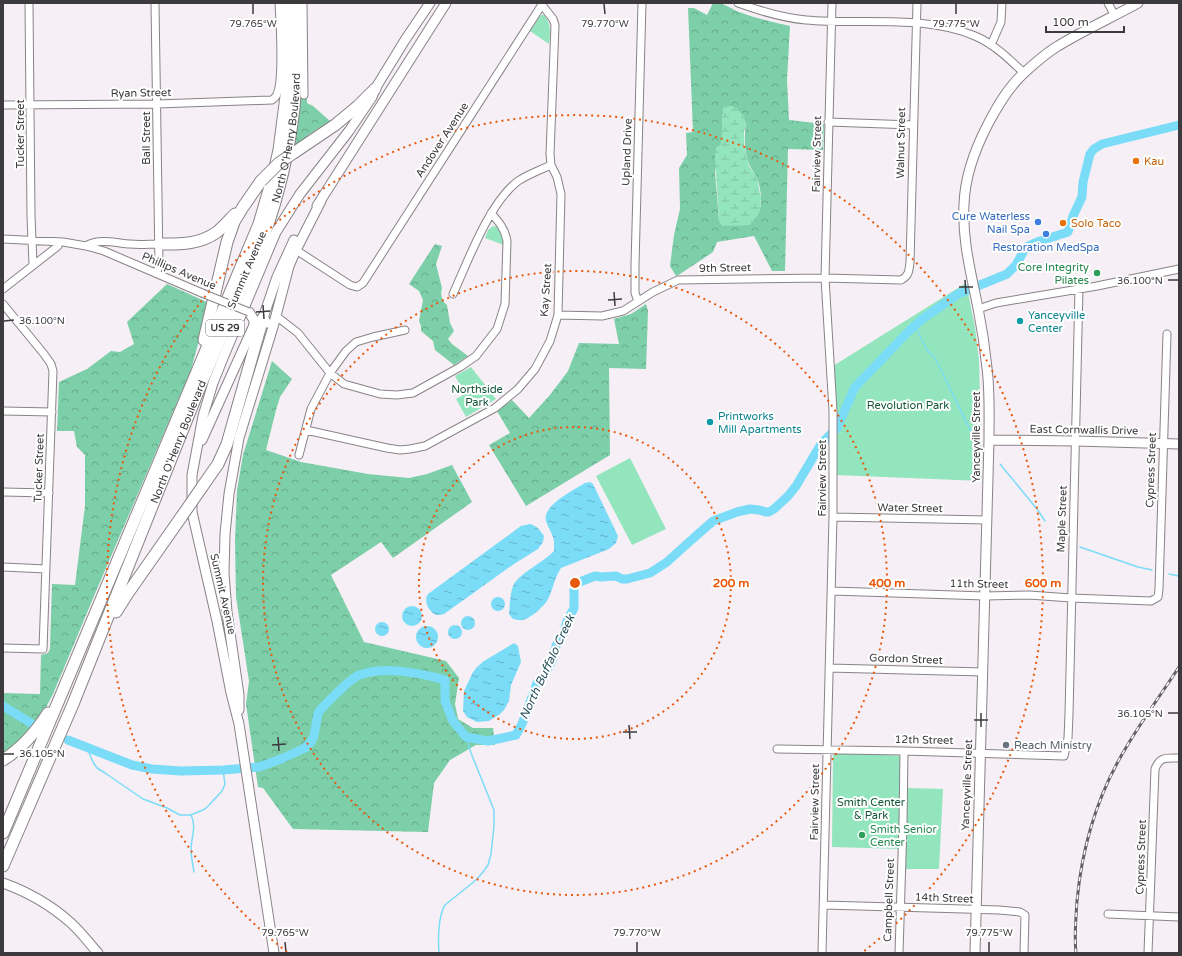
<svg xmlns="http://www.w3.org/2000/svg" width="1182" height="956" font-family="'Varela Round',sans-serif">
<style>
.green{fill:#92e5bd}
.forest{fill:url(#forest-crowns);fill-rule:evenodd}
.wetland{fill:url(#wetland-marsh)}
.water{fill:url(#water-ripples)}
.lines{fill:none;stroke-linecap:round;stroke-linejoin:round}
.stream{stroke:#7bdcf8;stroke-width:1.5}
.river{stroke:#7bdcf8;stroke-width:9}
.minor-casing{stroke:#898388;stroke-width:9}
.major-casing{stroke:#898388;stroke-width:11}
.highway-casing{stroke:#898388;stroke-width:13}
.minor{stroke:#fff;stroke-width:7}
.major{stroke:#fff;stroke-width:9}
.highway{stroke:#fff;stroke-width:11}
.rail-casing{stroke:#646064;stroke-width:3}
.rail{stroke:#fefffe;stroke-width:1.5;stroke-dasharray:4.5;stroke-linecap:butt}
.minor-bridge-casing{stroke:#898388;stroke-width:9;stroke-linecap:butt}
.highway-bridge-casing{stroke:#898388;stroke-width:13;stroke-linecap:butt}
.minor-bridge{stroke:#fff;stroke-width:7}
.highway-bridge{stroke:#fff;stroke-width:11}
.ticks{fill:none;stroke:#3d3a3d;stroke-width:1.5}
.ring{fill:none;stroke:#e8590c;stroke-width:2;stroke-dasharray:2 4}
.food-dot{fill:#e8710a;stroke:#fefffe;stroke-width:1.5}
.shop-dot{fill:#3f7fe0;stroke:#fefffe;stroke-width:1.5}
.leisure-dot{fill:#2e9e5b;stroke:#fefffe;stroke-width:1.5}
.culture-dot{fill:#0f9aa8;stroke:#fefffe;stroke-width:1.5}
.worship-dot{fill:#6b7280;stroke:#fefffe;stroke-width:1.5}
.labels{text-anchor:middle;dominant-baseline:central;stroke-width:4;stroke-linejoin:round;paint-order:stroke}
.shield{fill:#fefffe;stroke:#777577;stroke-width:1}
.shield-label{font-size:10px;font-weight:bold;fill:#3d3a3d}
.street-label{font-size:11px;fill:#3d3a3d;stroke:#fefffe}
.food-label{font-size:11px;fill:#c56008;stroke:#fefffe;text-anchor:start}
.shop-label{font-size:11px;fill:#366cbe;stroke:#fefffe;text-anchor:end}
.leisure-label{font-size:11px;fill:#27864d;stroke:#fefffe;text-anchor:end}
.culture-label{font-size:11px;fill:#0d838f;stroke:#fefffe;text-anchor:start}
.park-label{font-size:11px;fill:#14553b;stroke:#fefffe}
.worship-label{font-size:11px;fill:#5b616d;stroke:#fefffe;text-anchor:start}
.water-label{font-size:12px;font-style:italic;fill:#25505c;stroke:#fefffe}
.ticks-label{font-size:10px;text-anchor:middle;fill:#3d3a3d;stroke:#fefffe;stroke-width:4;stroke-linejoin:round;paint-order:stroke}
.centre{fill:#e8590c;stroke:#fefffe;stroke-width:2}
.ring-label{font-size:12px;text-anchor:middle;font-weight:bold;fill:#e8590c;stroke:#fefffe;stroke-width:4;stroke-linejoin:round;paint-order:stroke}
</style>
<defs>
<pattern id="forest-crowns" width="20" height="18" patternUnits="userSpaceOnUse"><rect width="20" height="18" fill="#7ccfa8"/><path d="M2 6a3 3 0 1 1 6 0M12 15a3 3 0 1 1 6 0" fill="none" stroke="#67a98a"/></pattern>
<pattern id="wetland-marsh" width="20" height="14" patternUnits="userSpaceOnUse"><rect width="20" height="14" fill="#92e5bd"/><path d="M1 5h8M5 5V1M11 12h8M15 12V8" fill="none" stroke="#7fc5a3"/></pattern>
<pattern id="water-ripples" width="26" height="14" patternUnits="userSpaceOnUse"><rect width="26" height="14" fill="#7bdcf8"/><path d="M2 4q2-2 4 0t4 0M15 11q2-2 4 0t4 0" fill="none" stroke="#66b3ca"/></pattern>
</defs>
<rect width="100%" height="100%" fill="#f6eff5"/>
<!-- green -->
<path class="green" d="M542 15H544C552 24 550 34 549 44L530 31 540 16Z
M493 226 498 227 501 232 504 245 485 238 488 230Z
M966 283 975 327 979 360 982 481 836 475 833 366Z
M471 367 496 399 466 417 456 399 465 394 455 376Z
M630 458 666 529 632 545 596 476Z
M837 753 906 756 905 788 943 789 939 869H901V849L832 847 833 756 834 754Z"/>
<!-- forest -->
<path class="forest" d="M713 3C726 3 730 9 742 13 758 19 774 22 790 26L787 80 789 120 824 124 823 150 788 149 785 271H772L754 236 717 242 713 252 680 274 676 276 670 266 674 235 680 209 679 168 687 155 686 133 693 132 688 8H694L707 15ZM723 108 746 123C744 137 744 151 749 164 751 169 755 173 757 178 761 188 763 204 758 214L723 226 719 221 715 172 722 139Z
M298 98H307V103L313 106 330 121 308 135 301 143 292 149Z
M435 244 442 246 436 264 442 288 441 293 442 298 444 302 447 305 450 323 454 331 448 339 452 344 468 356 454 365 435 350 433 341 421 331V326L419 321 423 300 419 291 409 284Z
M167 284 209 303 191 370 97 589 53 694 41 717 26 736 3 754V693L40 694 41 655 48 653 50 649 52 584 75 585 85 506V455L77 447 74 431H57L59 382 87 369 111 351 120 352 134 344 127 322Z
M646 304 648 311 646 369 609 368 610 455 526 506 489 445 510 433 497 411 512 400 529 418 550 395 568 371 579 343 619 344 614 319 631 314Z
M272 361 292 379 280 397 276 410 266 450 301 462 368 474 409 478 427 474 452 465 472 502 393 558 381 542 331 575 364 642 446 661 459 678 455 704 458 719 473 728H493L495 745H476L450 760 434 783 428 832 293 829 263 788 258 787 246 704 249 681 236 597 235 541 237 490 243 455Z"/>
<!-- wetland -->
<path class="wetland" d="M730 106 736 107 743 115 746 124 744 132V145L749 166 757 177 761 199 760 210 758 215 750 225 723 226 719 221 715 157 716 148 721 144 723 108Z"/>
<!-- water -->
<path class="water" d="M590 482 593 484 618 536 616 543 609 549 561 568C554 578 553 591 547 601 543 607 530 619 522 620 520 621 515 619 513 619L509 614C510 605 510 594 513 586 518 574 544 562 554 551 554 548 554 544 554 541 553 534 548 528 546 521 542 505 574 490 585 483Z
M530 524C537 526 540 530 544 536L543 542 538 549 514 564 444 614C441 615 440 615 437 615 429 613 423 601 428 594L521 526Z
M491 604a7 7 0 1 1 14 0a7 7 0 1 1-14 0Z
M402 616a10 10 0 1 1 20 0a10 10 0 1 1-20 0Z
M461 623a7 7 0 1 1 14 0a7 7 0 1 1-14 0Z
M375 629a7 7 0 1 1 14 0a7 7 0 1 1-14 0Z
M448 632a7 7 0 1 1 14 0a7 7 0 1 1-14 0Z
M416 637a11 11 0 1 1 22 0a11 11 0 1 1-22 0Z
M514 643 518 646 521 662 511 685 509 701 504 710 500 714 489 721 477 722 467 717 463 711 464 691 473 672 477 667 484 661Z"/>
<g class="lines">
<!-- stream -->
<path class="stream" d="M915 326 927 350 935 358 944 376 971 432
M1000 464 1037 509 1045 521
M1080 547 1138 567 1152 570
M1169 574 1179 576
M87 748 93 762 97 768 105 773 143 799 167 808 180 815H191L205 809 209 805 222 791 225 784 223 770
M191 815C197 826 191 838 191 850 191 857 193 865 194 872
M439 953C438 940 438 916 445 905L476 880 483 872 488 865 491 854 494 826V810L471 753 466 737"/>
<!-- river -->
<path class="river" d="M3 706 34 725
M68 740 132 765 152 769 181 771 223 770 259 767 281 759 305 748 311 742 314 736 318 713 322 708C331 699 344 685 354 678 376 664 421 673 445 680V701L453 721 466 737 488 741 516 735 522 724 537 683 544 676 553 659 556 646 564 632 567 621 574 608V590L575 585 577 583 595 576 601 577 616 576 622 579H627L650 573 667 562 688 543 713 521 737 512 750 509 759 510 766 512H769L774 509 788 496 796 486 821 444 837 428 855 387 909 331 921 320 958 294 1007 274 1016 265 1026 247 1037 242 1068 232 1073 216 1082 197 1083 182 1090 154 1094 149 1102 144 1179 125"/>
<defs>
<path id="minor" d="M29 3 31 216 33 264
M155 3 159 264 157 273
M303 3 304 95
M738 3C760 11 783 18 806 20 862 25 923 14 975 36 994 44 1009 59 1024 73
M1108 3 1115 16
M991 45 1001 22 1002 3
M3 105 157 104 272 100C273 99 275 98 276 96 284 84 280 20 279 3
M828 122 913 125
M3 239 63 242 86 246 104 251 202 293
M86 246C98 238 116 243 130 244 139 245 149 244 159 244
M296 250 350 285 357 287 363 283 543 3
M3 289 58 246V242
M453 294C468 261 489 203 518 181 529 174 540 170 551 165
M638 301 635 293V265L642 3
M3 304 44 354 51 364 53 371 43 649 3 648
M978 309 996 303 1097 286 1179 269
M558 315 602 316 623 311 653 292 678 280 825 278 901 280C909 276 909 271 910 262L917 3
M276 316 298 333 330 373 344 384 380 394 397 395 413 393 460 367 476 356 497 329 505 304 507 241C505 229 499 222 491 213
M3 411 52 412
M306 430 387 448 400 450 410 449 425 446 495 408 518 389 535 369 550 341 558 315 561 194 557 177 551 165 550 154 555 25 553 19 542 5
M299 455 311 409 330 373 346 351 356 342 373 337 405 330
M3 492 49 493
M833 517 987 520
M3 567 46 569
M832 591 985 596 1029 595 1071 598 1151 601 1158 597 1159 589 1167 334
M829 668 983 672
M777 749 904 751 1064 756 1068 738 1069 714 1079 288
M824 905 999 910 1020 912 1025 915 1024 953
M1108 914 1179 917
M822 953 833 517V411L825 278 832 3
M899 953 903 824 904 751
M1148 953 1155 769C1160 756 1167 758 1179 758"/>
<path id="major" d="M317 206 446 3
M267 323 263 318 277 277 294 240
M202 440 254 325V320L249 312
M989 440 1076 441 1179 444
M239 710V695L227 612 224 573 225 534 229 494 239 438 273 327 289 266 296 250 321 201
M3 883C28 892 51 905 71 923 81 932 89 943 98 953
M274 953 239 724 231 693 217 621 192 512V475L203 416 213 383 223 358 276 232 300 194 349 131 372 97 375 89 405 40 430 3
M975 953 989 440C989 416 990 392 987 368 985 348 982 328 978 308 971 273 962 240 964 204 965 175 975 149 988 124 998 105 1009 86 1025 72 1035 63 1046 53 1058 46 1084 30 1111 18 1138 3"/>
<g id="highway">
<path d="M295 152 335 125 358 106 375 89"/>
<path d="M159 244C179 244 199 245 217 232 223 227 229 220 235 214"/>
<path d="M204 340 227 242 234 222 243 207 261 181"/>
<path d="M202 487 218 464 227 444 263 318"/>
<path d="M116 612 128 593 182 516"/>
<path d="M3 760C22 748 36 732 48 713"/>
<path d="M3 833 259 224 273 176 279 150 286 96 288 67 287 3"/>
<path id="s1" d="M3 866 73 704 197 394 264 236C279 194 289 152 294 108 297 73 296 38 296 3"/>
</g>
</defs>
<!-- minor casing -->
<use href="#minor" class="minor-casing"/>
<!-- major casing -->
<use href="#major" class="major-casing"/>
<!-- highway casing -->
<use href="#highway" class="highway-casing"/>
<!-- minor -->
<use href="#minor" class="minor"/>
<!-- major -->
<use href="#major" class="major"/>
<!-- highway -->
<use href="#highway" class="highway"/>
<defs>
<path id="rail" d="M1076 953C1074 936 1076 918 1077 901 1082 847 1098 793 1127 746 1143 719 1162 693 1179 667"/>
</defs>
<!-- rail casing -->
<use href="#rail" class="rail-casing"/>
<!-- rail -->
<use href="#rail" class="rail"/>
<defs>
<path id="minor-bridge" d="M202 293 249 312"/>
<path id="highway-bridge" d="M261 181 279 163 295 152
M182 516 202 487"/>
</defs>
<!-- minor-bridge casing -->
<use href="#minor-bridge" class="minor-bridge-casing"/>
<!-- highway-bridge casing -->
<use href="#highway-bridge" class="highway-bridge-casing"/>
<!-- minor-bridge -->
<use href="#minor-bridge" class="minor-bridge"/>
<!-- highway-bridge -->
<use href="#highway-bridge" class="highway-bridge"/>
</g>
<!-- ticks -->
<path class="ticks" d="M253 4V14M604 4 605 14M956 4V14M965 280 966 294M1168 280H1178M959 287H973M614 292 615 306M608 300 622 299M263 305 264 319M256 312 270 311M4 321 14 320M981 713V727M1168 713H1178M974 720H988M629 725 630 739M623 732H637M278 737 279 751M272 745 286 744M4 754H14M285 942 286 952M637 942V952M989 942V952"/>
<!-- distance rings -->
<g class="ring">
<circle cx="575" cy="583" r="156"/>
<circle cx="575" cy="583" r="312"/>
<path d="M287 952A468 468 0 1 1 863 952"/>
</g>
<!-- markers -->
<g class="food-dot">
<circle cx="1136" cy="161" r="4"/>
<circle cx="1063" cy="223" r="4"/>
</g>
<g class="shop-dot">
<circle cx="1038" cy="222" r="4"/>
<circle cx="1046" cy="234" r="4"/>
</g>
<g class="leisure-dot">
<circle cx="1097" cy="273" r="4"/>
<circle cx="862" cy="835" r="4"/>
</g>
<g class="culture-dot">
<circle cx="1020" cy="321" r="4"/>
<circle cx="710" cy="422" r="4"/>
</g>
<circle class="worship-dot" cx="1006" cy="745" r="4"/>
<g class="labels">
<!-- shield labels -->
<rect class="shield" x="206" y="320" width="38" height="16" rx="3"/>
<g class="shield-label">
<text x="225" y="328">US 29</text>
</g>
<!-- street labels -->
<g class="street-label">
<text transform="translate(141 93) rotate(-1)">Ryan Street</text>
<text transform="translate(20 134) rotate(-90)">Tucker Street</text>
<text stroke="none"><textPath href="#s1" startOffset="783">North O'Henry Boulevard</textPath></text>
<text transform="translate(146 138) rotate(-90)">Ball Street</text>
<text transform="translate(442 140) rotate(-57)">Andover Avenue</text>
<text transform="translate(901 143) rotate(-89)">Walnut Street</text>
<text transform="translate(627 152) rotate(-88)">Upland Drive</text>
<text transform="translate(817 154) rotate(-89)">Fairview Street</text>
<text transform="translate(725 268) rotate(-1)">9th Street</text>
<text transform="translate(247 270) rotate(-67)">Summit Avenue</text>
<text transform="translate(179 271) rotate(23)">Phillips Avenue</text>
<text transform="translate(546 290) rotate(-86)">Kay Street</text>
<text transform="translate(1084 430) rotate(1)">East Cornwallis Drive</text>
<text transform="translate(976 437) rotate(-90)">Yanceyville Street</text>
<text stroke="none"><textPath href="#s1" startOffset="459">North O'Henry Boulevard</textPath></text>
<text transform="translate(39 468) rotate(-88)">Tucker Street</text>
<text transform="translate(1151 470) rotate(-88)">Cypress Street</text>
<text transform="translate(822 478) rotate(-90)">Fairview Street</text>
<text transform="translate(910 508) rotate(1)">Water Street</text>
<text transform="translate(1062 519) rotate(-88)">Maple Street</text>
<text transform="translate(979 584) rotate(1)">11th Street</text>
<text transform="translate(223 594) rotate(77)">Summit Avenue</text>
<text transform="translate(906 659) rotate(2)">Gordon Street</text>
<text transform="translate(924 740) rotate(1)">12th Street</text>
<text transform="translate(967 785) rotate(-88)">Yanceyville Street</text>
<text transform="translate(815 802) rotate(-89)">Fairview Street</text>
<text transform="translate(1141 857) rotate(-88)">Cypress Street</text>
<text transform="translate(944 898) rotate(2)">14th Street</text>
<text transform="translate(889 900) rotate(-88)">Campbell Street</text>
</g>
<!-- food labels -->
<g class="food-label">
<text x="1144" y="161">Kau</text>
<text x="1071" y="223">Solo Taco</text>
</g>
<!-- shop labels -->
<g class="shop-label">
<text x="1030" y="216">Cure Waterless<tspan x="1030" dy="13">Nail Spa</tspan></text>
<text x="1046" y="247" text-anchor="middle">Restoration MedSpa</text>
</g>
<!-- leisure labels -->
<g class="leisure-label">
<text x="1089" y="267">Core Integrity<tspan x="1089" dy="13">Pilates</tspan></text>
<text x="870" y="829" text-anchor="start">Smith Senior<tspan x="870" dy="13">Center</tspan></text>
</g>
<!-- culture labels -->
<g class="culture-label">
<text x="1028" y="315">Yanceyville<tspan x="1028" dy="13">Center</tspan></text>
<text x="718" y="416">Printworks<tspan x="718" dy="13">Mill Apartments</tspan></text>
</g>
<!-- park labels -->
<g class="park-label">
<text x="477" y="389">Northside<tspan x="477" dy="13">Park</tspan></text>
<text x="908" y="405">Revolution Park</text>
<text x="871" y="802">Smith Center<tspan x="871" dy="13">&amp; Park</tspan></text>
</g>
<!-- worship labels -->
<g class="worship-label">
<text x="1014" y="745">Reach Ministry</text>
</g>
<!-- water labels -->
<g class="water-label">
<text transform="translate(547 667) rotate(-65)">North Buffalo Creek</text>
</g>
</g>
<g class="ticks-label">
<text x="253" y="27">79.765°W</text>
<text x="605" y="27">79.770°W</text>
<text x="956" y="27">79.775°W</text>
<text x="1140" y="284">36.100°N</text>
<text x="42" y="324">36.100°N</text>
<text x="1140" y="717">36.105°N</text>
<text x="42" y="757">36.105°N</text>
<text x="285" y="936">79.765°W</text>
<text x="637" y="936">79.770°W</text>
<text x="989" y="936">79.775°W</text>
</g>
<circle cx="575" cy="583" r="6" class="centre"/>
<g class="ring-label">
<text x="731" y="587">200 m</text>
<text x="887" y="587">400 m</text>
<text x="1043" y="587">600 m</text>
</g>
<!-- border -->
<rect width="1182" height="956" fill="none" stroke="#3d3a3d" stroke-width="8"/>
<!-- scale -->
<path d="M1046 26v6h78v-6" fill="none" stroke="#3d3a3d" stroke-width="2"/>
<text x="1052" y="26" font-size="12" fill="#3d3a3d" stroke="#fefffe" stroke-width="3" paint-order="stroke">100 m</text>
</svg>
